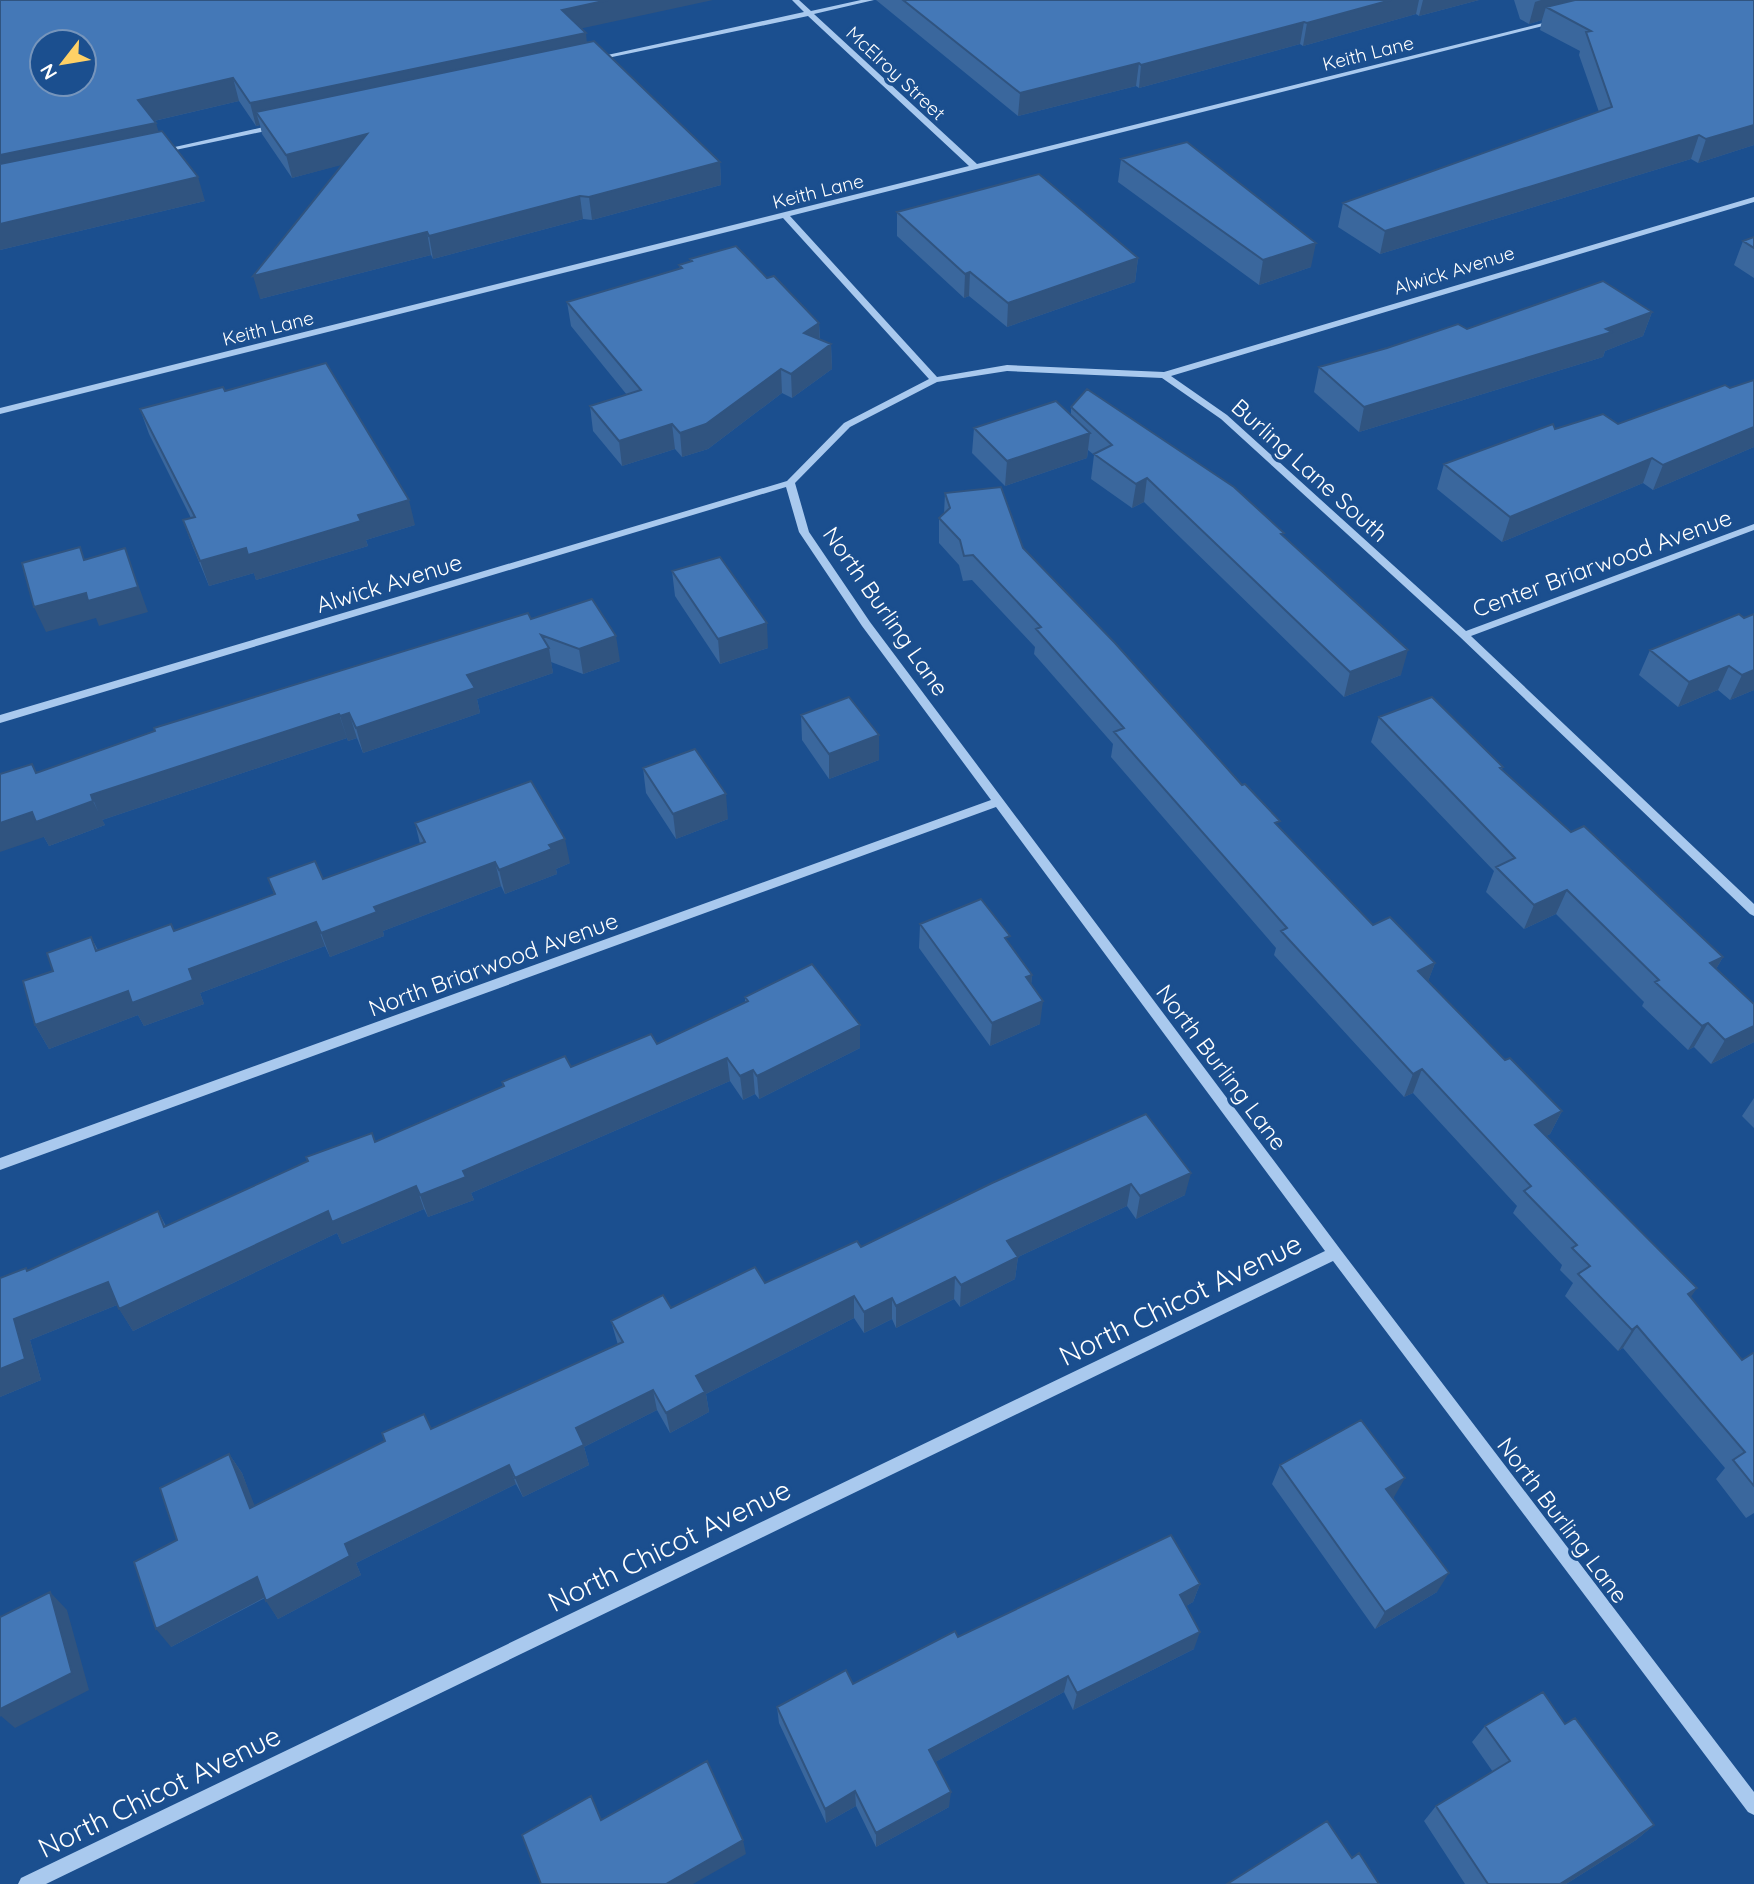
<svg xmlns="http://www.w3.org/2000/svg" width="1754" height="1884" font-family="Quicksand,sans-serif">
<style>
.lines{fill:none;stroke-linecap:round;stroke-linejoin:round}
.minor{fill:#a9c9ee;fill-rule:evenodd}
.wall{fill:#3a679d}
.shaded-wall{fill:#305480}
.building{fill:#4478b7;stroke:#305480;stroke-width:2;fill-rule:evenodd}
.labels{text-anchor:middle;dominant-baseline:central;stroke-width:7;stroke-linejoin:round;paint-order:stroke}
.far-street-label{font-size:19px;fill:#fff;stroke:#1b4f8f}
.street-label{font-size:23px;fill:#fff;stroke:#1b4f8f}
.near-street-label{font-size:28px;fill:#fff;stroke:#1b4f8f}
</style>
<rect width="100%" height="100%" fill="#1b4f8f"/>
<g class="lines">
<!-- minor -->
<path class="minor" d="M792 0H799L811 11 861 0H874L814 14 977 164 1555 20 1559 22 790 216 937 377 1007 365 1164 372 1754 197V202L1171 376 1227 415 1466 631 1754 524V530L1471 636 1754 904V916L1750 914 1460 637 1221 419 1162 378 1007 371 937 382 850 427 795 483 809 532 870 622 1340 1249 1754 1792V1815L1748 1812 1333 1261 46 1884H18L21 1878 1325 1251 996 807 0 1170V1158L991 800 862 626 799 532 786 487 0 723V715L787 481 844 423 929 379 783 218 0 414V408L969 166 808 16 593 61 589 59 804 12Z
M277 124 281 126 280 128 161 153 157 151Z"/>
</g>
<!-- wall -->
<path class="wall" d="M0 0 581 28 587 43 720 162 721 185 592 220 583 219 433 259 431 255 260 299 343 164 292 178 262 134 260 125 256 126 239 101 154 121 158 132 205 201 0 250Z
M876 0H1479L1419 16 1416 14 1303 46 1300 44 1139 88 1136 86 1018 116Z
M1514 0H1754V145L1698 163 1691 159 1380 254 1338 227 1343 203 1599 112 1579 55 1580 51 1540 30 1542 20 1529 24 1520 19Z
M1121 159 1311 267 1259 285 1118 182Z
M897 212 1138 258 1135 282 1007 327 969 296 964 298 897 236Z
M1754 237V278L1734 265 1743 241Z
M690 259 767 278 819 323 820 340 831 344 832 369 792 398 782 393 708 449 682 457 675 449 622 466 593 431 590 406 627 395 571 326 567 302 680 269 679 265 690 262Z
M1652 312 1643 336 1605 351 1603 357 1359 432 1314 392 1319 367 1467 329Z
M1754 380V447L1653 490 1643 483 1502 542 1437 489 1444 464 1555 429 1618 424Z
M225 391 415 525 366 540 368 546 256 580 254 573 209 586 192 545 183 520 191 518 149 434 140 409Z
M1071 407 1283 536 1401 675 1344 697 1144 502 1132 508 1091 479 1094 455 1088 450 1087 458 1005 486 972 453 974 428 1071 415Z
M945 493 1023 548 1278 826 1373 925 1435 963 1428 981 1505 1060 1562 1111 1550 1134 1546 1136 1697 1288 1690 1297 1742 1360 1754 1354V1513L1746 1518 1716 1479 1725 1468 1623 1348 1618 1351 1565 1296 1573 1283 1560 1270 1562 1265 1513 1213 1517 1206 1413 1093 1404 1097 1274 955 1276 948 1111 757 1113 744 1034 654 1035 647 972 580 963 581 959 565 939 543V518L944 514Z
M672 571 768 648 720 664 675 596Z
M1754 614V690L1730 700 1718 690 1678 707 1639 675 1650 650Z
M531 619 620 661 583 674 551 662 553 673 477 699 480 713 363 753 357 738 348 741 347 738 102 820 105 825 49 846 44 837 37 772Z
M801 715 879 735V760L829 779 802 740Z
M1379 717 1503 767 1502 769 1571 832 1723 957 1716 969 1754 1004V1042L1711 1064 1694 1047 1688 1050 1642 1006 1644 1002 1556 914 1524 929 1486 892 1494 871 1371 742Z
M643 768 728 819 676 839 646 793Z
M415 823 570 863 556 869 557 874 505 894 501 886 383 931 384 936 330 957 325 946 200 993 204 1004 144 1026 138 1015 49 1049 35 1025 53 971 91 937 98 950 175 931 274 894 268 878 323 879 420 844Z
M920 924 1009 944 1032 975 1031 985 1040 1024 990 1046 919 948Z
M745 997 860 1048 759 1099 755 1094 743 1100 730 1081 471 1193 474 1200 428 1217 424 1209 342 1244 337 1233 133 1331 117 1305 30 1340 41 1380 0 1397 26 1268 28 1271 158 1211 166 1226 375 1142 503 1087 502 1082 571 1067 657 1044 745 1002Z
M1754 1098V1128L1742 1116Z
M1146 1114 1185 1195 1136 1219 1127 1206 1018 1257 1015 1279 960 1307 954 1299 896 1328 892 1319 864 1333 854 1318 706 1394 709 1412 670 1433 657 1410 584 1447 589 1465 523 1497 516 1484 356 1563 361 1575 278 1619 265 1598 171 1647 177 1540 229 1454 242 1473 254 1506 431 1429 618 1345 611 1321 671 1308 765 1283 861 1247Z
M1280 1465 1394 1497 1393 1498 1437 1592 1375 1629 1272 1484Z
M1200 1584 1193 1602 1186 1606 1194 1649 1073 1710 1064 1692 935 1762 949 1807 876 1847 856 1806 826 1823 779 1723 777 1707 853 1684 958 1637Z
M1565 1724 1654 1825 1636 1840 1566 1884H1465L1424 1821 1436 1806 1493 1772 1472 1742 1485 1726Z"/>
<!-- shaded-wall -->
<path class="shaded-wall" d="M608 0H713L565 32 562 10Z
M1391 0H1419L1416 14 1303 46 1307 23Z
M1423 0H1479L1419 16Z
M1541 0H1624L1546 7 1542 20 1529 24 1535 2Z
M1304 22 1300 44 1139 88 1141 65Z
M586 33 588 55 256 112 260 125 256 126 250 103Z
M1139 63 1136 86 1018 116 1020 93Z
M233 78 239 101 145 123 138 100Z
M156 123 163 146 0 180V155Z
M1754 125V145L1698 163 1706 139Z
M367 134 372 157 292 178 286 155Z
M1699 135 1691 159 1380 254 1385 231Z
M720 162 721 185 592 220 589 197Z
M198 177 205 201 0 250V224Z
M580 196 583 219 433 259 429 236Z
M427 232 431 255 260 299 253 276Z
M1316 243 1311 267 1259 285 1263 260Z
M1138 258 1135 282 1007 327 1008 303Z
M970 272 969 296 964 298 965 274Z
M1652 312 1643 336 1605 351 1603 357 1359 432 1364 407 1606 329Z
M819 323 820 347 804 333Z
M831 344 832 369 792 398 791 374Z
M781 369 782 393 708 449 682 457 680 433Z
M672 424 675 449 622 466 619 441Z
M1754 427V447L1653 490 1663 465Z
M1090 433 1087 458 1005 486 1007 461Z
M1652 458 1643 483 1502 542 1510 517Z
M1147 478 1144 502 1132 508 1136 484Z
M409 500 415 525 366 540 368 546 256 580 248 555 358 515Z
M125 548 148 612 99 626 96 618 46 632 34 607Z
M246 548 254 573 209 586 200 561Z
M767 623 768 648 720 664 718 639Z
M616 636 620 661 583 674 579 649Z
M549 648 553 673 477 699 480 713 363 753 356 728 467 675Z
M1408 650 1401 675 1344 697 1350 672Z
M1729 666 1718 690 1678 707 1689 682Z
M1754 670V690L1730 700 1742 675Z
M349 713 357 738 348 741 340 716Z
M339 714 347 738 102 820 91 795Z
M879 735V760L829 779V754Z
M726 794 728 819 676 839 673 814Z
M93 801 105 825 49 846 44 837 0 852V823L32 812Z
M565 839 570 863 556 869 557 874 505 894 499 870 549 845Z
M495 862 501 886 383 931 384 936 330 957 321 933 374 907Z
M1567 890 1556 914 1524 929 1534 905Z
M316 922 325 946 200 993 204 1004 144 1026 138 1015 49 1049 35 1025Z
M1723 957 1709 981 1710 963Z
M1435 963 1426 987 1418 971Z
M1032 975 1030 999 1026 977Z
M1043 1001 1040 1024 990 1046 992 1023Z
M1708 1023 1694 1047 1688 1050 1702 1026Z
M860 1025V1048L759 1099 757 1076Z
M1754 1026V1042L1711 1064 1725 1040Z
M727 1058 730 1081 471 1193 474 1200 428 1217 420 1195 463 1171Z
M1422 1069 1413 1093 1404 1097 1413 1074Z
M753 1070 755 1094 743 1100 740 1076Z
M1562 1111 1550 1134 1524 1148 1535 1125Z
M1191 1173 1185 1195 1136 1219 1140 1196Z
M1131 1184 1127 1206 1018 1257 1015 1279 960 1307 961 1285 1007 1241Z
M416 1186 424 1209 342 1244 337 1233 133 1331 119 1309 328 1211Z
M955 1277 954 1299 896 1328V1306Z
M108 1282 122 1303 30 1340 41 1380 0 1397V1369L14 1319Z
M1697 1288 1682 1310 1688 1294Z
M854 1296V1318L706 1394 709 1412 670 1433 666 1413 696 1376Z
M892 1298V1319L864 1333V1312Z
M1637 1326 1623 1348 1618 1351 1632 1330Z
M653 1390 657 1410 584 1447 589 1465 523 1497 515 1478 576 1428Z
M229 1454 242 1473 263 1527 250 1508Z
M509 1465 516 1484 356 1563 361 1575 278 1619 266 1601 345 1544Z
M1405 1478 1394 1497 1376 1508 1386 1489Z
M1449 1573 1437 1592 1375 1629 1385 1612Z
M257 1577 269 1595 171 1647 156 1629Z
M1200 1584 1193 1602 1174 1613 1180 1595Z
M50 1592 67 1610 89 1690 15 1728 1 1716 0 1717V1703Z
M1200 1632 1194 1649 1073 1710 1077 1693Z
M1068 1676 1064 1692 928 1766 929 1750Z
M855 1791 856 1806 826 1823 825 1809Z
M951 1792 949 1807 876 1847V1833Z
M1654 1825 1636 1840 1566 1884H1560Z
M743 1840 746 1854 693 1884H666Z"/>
<!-- building -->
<path class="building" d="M0 0H608L562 10 586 33 250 103 233 78 138 100 156 123 0 155ZM42 42H84V84H42Z
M903 0H1391L1307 23 1304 22 1141 65 1139 63 1020 93Z
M1575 0H1754V125L1706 139 1699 135 1385 231 1343 203 1612 107 1586 32 1591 31 1546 7Z
M594 41 720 162 589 197 580 196 429 236 427 232 253 276 367 134 286 155 256 112Z
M162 131 198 177 0 224V164Z
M1187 142 1316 243 1263 260 1121 159Z
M1039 174 1138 258 1008 303 970 272 965 274 897 212Z
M1754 237V248L1743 241Z
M736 246 767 278 774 276 819 323 804 333 831 344 791 374 781 369 706 424 680 433 672 424 619 441 590 406 641 390 567 302 682 268 679 265 692 261 690 259Z
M1603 281 1652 312 1606 329 1612 332 1364 407 1319 367 1387 348 1458 324 1467 329Z
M326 363 409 500 358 515 361 521 248 555 246 548 200 561 183 520 195 517 140 409 223 387 225 391Z
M1754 380V427L1663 465 1652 458 1510 517 1444 464 1553 424 1555 429 1603 414 1618 424 1725 385 1730 388Z
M1087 389 1234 487 1284 533 1281 534 1408 650 1350 672 1147 478 1136 484 1094 454 1112 445 1071 407Z
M1056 401 1090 433 1007 461 974 428Z
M1001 487 1023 548 1115 643 1242 785 1245 784 1280 821 1275 823 1373 925 1390 917 1435 963 1418 971 1505 1060 1510 1058 1562 1111 1535 1125 1697 1288 1688 1294 1742 1360 1753 1353 1754 1354V1486L1733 1460 1745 1452 1637 1326 1632 1330 1578 1274 1590 1266 1572 1248 1577 1245 1524 1191 1531 1186 1422 1069 1413 1074 1281 931 1287 928 1114 732 1124 728 1036 629 1041 627 973 555 964 556 960 540 939 518 950 508 945 493Z
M80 547 84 560 125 548 138 587 88 601 86 593 34 607 22 563Z
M720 557 767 623 718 639 672 571Z
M592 599 616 636 579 649 541 635 549 648 467 675 475 688 356 728 349 713 340 716 339 714 91 795 93 801 36 822 32 812 0 823V774L32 764 36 773 155 731 154 728 528 613 531 619Z
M1739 614 1744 618 1754 614V670L1742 675 1729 666 1689 682 1650 650Z
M849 697 879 735 829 754 801 715Z
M1432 697 1503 767 1500 768 1571 832 1584 826 1723 957 1710 963 1754 1004V1026L1725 1040 1708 1023 1702 1026 1655 982 1659 980 1567 890 1534 905 1496 867 1515 858 1379 717Z
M695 749 726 794 673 814 643 768Z
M531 781 565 839 549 845 552 849 499 870 495 862 374 907 377 912 321 933 316 922 189 969 193 980 132 1003 128 991 35 1025 23 981 53 971 47 953 91 937 96 951 171 924 174 931 275 894 268 878 315 861 323 879 425 842 415 823Z
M981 899 1010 936 1005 938 1032 975 1026 977 1043 1001 992 1023 920 924Z
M812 964 860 1025 757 1076 753 1070 740 1076 727 1058 463 1171 466 1177 420 1195 416 1186 332 1222 328 1211 119 1309 108 1282 14 1319 25 1359 0 1369V1278L26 1268 27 1271 158 1211 164 1227 308 1161 306 1157 372 1133 375 1142 504 1086 502 1082 565 1056 571 1067 651 1034 657 1044 748 1001 745 997Z
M1146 1114 1191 1173 1140 1196 1131 1184 1007 1241 1018 1257 961 1285 955 1277 896 1306 892 1298 864 1312 854 1296 696 1376 705 1392 666 1413 653 1390 576 1428 584 1445 515 1478 509 1465 345 1544 350 1556 266 1601 257 1577 156 1629 134 1562 177 1540 160 1488 229 1454 250 1508 385 1441 382 1433 424 1414 431 1429 623 1342 611 1321 663 1295 671 1308 755 1267 765 1283 857 1241 861 1247 992 1183Z
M1361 1420 1405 1478 1386 1489 1449 1573 1385 1612 1280 1465Z
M1171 1535 1200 1584 1180 1595 1200 1632 1077 1693 1068 1676 929 1750 951 1792 876 1833 855 1791 825 1809 777 1707 846 1670 853 1684 955 1631 958 1637Z
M50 1592 72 1673 0 1709V1617Z
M1543 1692 1565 1724 1575 1718 1654 1825 1560 1884H1488L1436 1806 1510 1761 1485 1726Z
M707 1761 743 1840 666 1884H541L522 1835 591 1796 601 1820Z
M1327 1821 1352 1858 1359 1853 1379 1884H1227Z"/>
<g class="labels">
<!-- far-street labels -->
<g class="far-street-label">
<text transform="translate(1368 53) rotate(-14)">Keith Lane</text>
<text transform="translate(896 73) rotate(43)">McElroy Street</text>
<text transform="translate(818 191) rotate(-14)">Keith Lane</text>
<text transform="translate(1454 270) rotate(-17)">Alwick Avenue</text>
<text transform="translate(268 328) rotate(-14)">Keith Lane</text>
</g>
<!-- street labels -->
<g class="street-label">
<text transform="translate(1310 470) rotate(42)">Burling Lane South</text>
<text transform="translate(1602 563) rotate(-20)">Center Briarwood Avenue</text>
<text transform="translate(389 583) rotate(-17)">Alwick Avenue</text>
<text transform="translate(886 611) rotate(55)">North Burling Lane</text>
<text transform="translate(493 964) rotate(-20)">North Briarwood Avenue</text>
<text transform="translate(1222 1067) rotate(53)">North Burling Lane</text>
<text transform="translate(1563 1520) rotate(53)">North Burling Lane</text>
</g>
<!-- near-street labels -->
<g class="near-street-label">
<text transform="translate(1180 1299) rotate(-26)">North Chicot Avenue</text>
<text transform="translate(669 1545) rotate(-26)">North Chicot Avenue</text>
<text transform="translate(159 1791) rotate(-26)">North Chicot Avenue</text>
</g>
</g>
<!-- north arrow -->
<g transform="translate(63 63) rotate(239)"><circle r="33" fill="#1b4f8f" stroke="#7695bc" stroke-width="2"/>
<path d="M0-5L12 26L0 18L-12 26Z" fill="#ffd166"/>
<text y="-10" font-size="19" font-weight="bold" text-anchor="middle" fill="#ffffff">N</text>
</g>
</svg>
